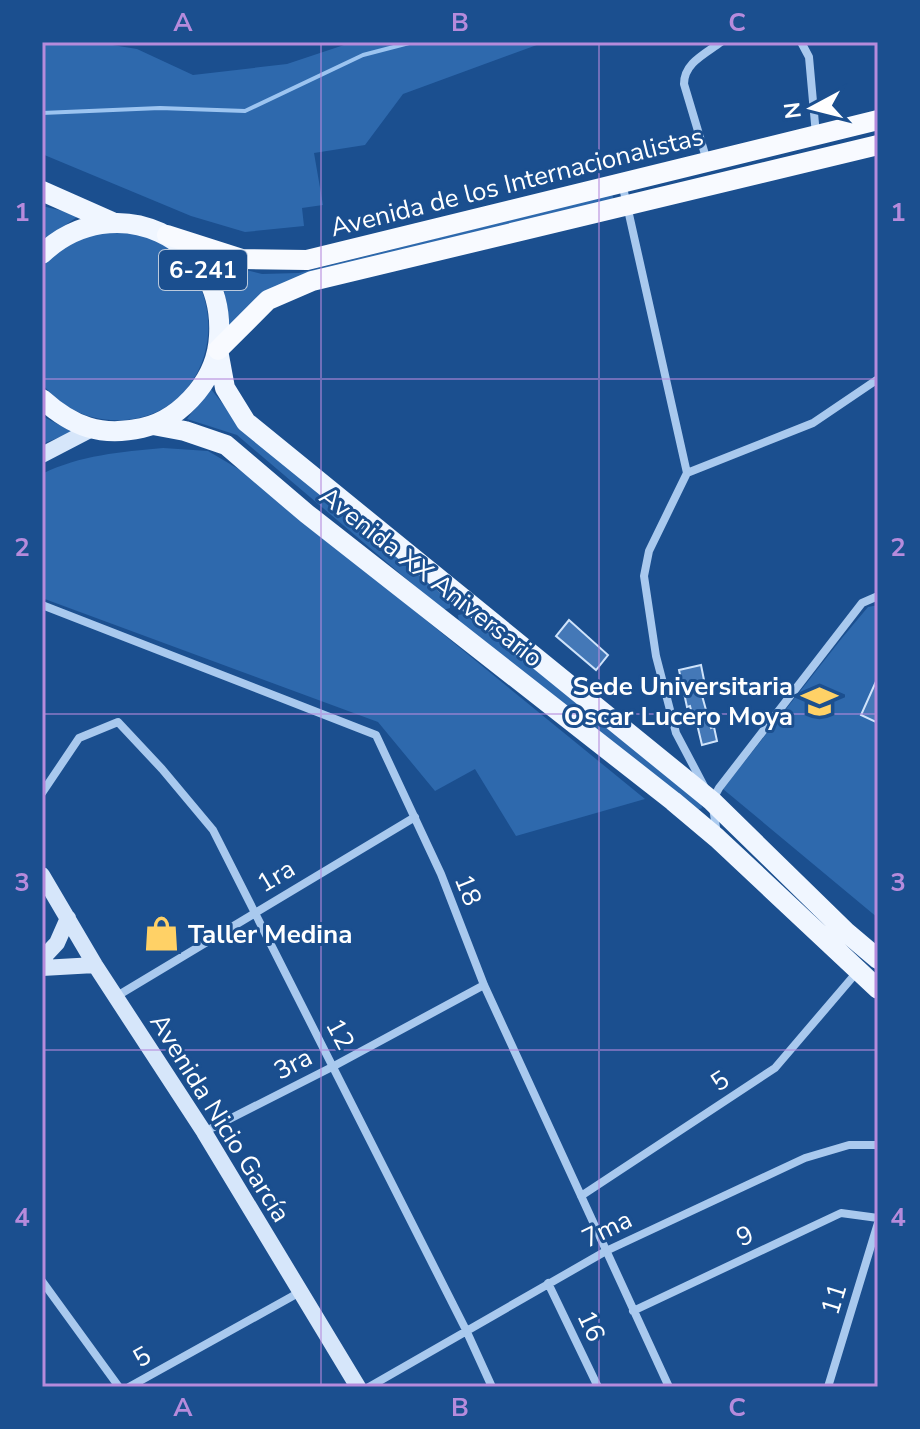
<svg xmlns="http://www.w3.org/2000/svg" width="920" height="1429" font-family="'Nunito Sans',sans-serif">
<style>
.green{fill:#2e69ad}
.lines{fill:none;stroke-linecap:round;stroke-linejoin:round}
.stream{stroke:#9cc4f0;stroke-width:4}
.building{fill:#4478b7;stroke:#cfe3fa;stroke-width:2}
.minor{stroke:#a9c9ee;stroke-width:8}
.secondary{stroke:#d6e6fa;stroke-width:16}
.primary{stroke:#f0f6ff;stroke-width:20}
.trunk{stroke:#f8faff;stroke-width:20}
.grid{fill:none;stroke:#b68bdc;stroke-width:2;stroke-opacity:0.55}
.labels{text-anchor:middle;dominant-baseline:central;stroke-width:6;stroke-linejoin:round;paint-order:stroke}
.shield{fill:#1b4f8f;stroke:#bbcadd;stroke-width:2}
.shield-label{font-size:24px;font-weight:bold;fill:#fff}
.street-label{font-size:26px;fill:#fff;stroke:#1b4f8f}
.poi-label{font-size:26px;font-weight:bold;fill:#fff;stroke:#1b4f8f;text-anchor:end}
.neatline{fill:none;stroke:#b68bdc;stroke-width:3}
.grid-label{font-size:26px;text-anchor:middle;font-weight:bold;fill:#b68bdc}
</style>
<rect width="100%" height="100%" fill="#1b4f8f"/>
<!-- green -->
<path class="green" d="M94 42 137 49 193 75 287 64 353 42H545L403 94 365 145 314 153 323 205 302 208 304 226 245 232 191 216 42 154V43Z
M612 194 614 200 297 279 229 328C228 303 224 283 212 261L262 274 299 273Z
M42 206 80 215 42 241Z
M103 232C122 232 140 232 157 241 240 284 218 415 123 420 90 422 64 409 42 384V267C60 247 78 239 103 232Z
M210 388 241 426 450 601V608L443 610 237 435 187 419Z
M42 416 73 432 42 444Z
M163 448 208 451 247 474 645 799 516 836 475 769 435 791 378 722 42 598V474C80 455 121 452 163 448Z
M878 605V918L723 789 842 638 868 607Z
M464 614 700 798 702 808 697 810 459 623 458 615Z"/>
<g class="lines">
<!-- stream -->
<path class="stream" d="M42 113 160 108 245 111 363 55 413 42"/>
</g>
<!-- building -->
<path class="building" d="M569 620 608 655 596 670 556 636Z
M701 665 704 680 698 681 711 728 714 727 717 741 702 745 697 724 695 725 690 706 687 707 679 670Z
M878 677V723L861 715Z"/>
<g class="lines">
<!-- minor -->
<path class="minor" d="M801 42 809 57 816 135
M707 161 684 84C684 63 705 54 721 42
M622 183 687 473 649 551 644 576 656 656 676 733 704 786
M687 473 813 423 878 379
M42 605 376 735 441 874 484 985 669 1387
M42 793 79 738 118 722 162 769 213 830 466 1330 492 1387
M717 834 712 801 719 788 862 603 878 596
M117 996 415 817
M204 1132 334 1066 484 985
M581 1196 775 1068 857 972
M42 1281 119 1387
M548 1283 598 1387
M633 1311 841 1213 878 1218
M129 1387 300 1292
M369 1387 606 1251 805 1158 849 1145H878
M828 1387 878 1223"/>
<!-- secondary -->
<path class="secondary" d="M42 455 92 429
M42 875 95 965 204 1132 358 1387
M42 959 57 943 68 918
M42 968 95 965"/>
<!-- primary -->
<path class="primary" d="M42 191 112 222
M42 254C114 186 225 237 219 336 218 356 210 376 197 392 183 409 165 423 142 428 101 437 73 427 42 399
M218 350 225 388 246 422 712 801 846 932 878 959
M153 425 185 431 226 445 307 514 673 801 717 838 878 989"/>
<!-- trunk -->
<path class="trunk" d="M167 235 242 259 307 260 878 120
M218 350 268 300 312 281 878 145"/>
</g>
<!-- grid -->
<path class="grid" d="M321 42V1387M599 42V1387M42 379H878M42 714H878M42 1050H878"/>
<!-- icons -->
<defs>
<symbol id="university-bare" viewBox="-9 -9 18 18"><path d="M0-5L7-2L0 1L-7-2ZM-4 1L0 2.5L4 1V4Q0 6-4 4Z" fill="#ffd166" stroke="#1b4f8f" stroke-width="2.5" paint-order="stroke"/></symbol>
<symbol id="shop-bare" viewBox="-9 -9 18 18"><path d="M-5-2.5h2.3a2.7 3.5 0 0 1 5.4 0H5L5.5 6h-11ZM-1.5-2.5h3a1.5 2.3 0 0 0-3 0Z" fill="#ffd166" stroke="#1b4f8f" stroke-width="2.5" paint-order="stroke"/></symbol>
</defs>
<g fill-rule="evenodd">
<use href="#university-bare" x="794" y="676" width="51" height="51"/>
<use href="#shop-bare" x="136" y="908" width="51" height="51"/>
</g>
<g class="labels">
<!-- shield labels -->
<rect class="shield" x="159" y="250" width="88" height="40" rx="6"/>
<g class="shield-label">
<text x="203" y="270">6-241</text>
</g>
<!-- street labels -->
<g class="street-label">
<text transform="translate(517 182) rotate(-14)">Avenida de los Internacionalistas</text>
<text transform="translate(431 577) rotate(38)">Avenida XX Aniversario</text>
<text transform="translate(276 876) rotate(-31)">1ra</text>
<text transform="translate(468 890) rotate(68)">18</text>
<text transform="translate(340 1034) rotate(62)">12</text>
<text transform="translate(293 1064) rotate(-27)">3ra</text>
<text transform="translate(720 1081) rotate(-33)">5</text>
<text transform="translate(220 1118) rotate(58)">Avenida Nicio García</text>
<text transform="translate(607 1229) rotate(-26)">7ma</text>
<text transform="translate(745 1236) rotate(-25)">9</text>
<text transform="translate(834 1299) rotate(-73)">11</text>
<text transform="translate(591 1326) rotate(65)">16</text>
<text transform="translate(142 1357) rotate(-29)">5</text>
</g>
<!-- poi labels -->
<g class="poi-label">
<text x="793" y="686">Sede Universitaria<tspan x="793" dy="30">Oscar Lucero Moya</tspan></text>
<text x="188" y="934" text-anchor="start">Taller Medina</text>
</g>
</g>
<!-- border -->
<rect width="920" height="1429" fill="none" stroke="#1b4f8f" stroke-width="88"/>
<!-- north arrow -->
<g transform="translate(812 108) rotate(263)" stroke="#1b4f8f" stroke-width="6" paint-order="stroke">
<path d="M0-6L14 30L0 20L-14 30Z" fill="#ffffff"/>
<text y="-12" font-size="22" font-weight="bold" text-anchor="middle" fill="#ffffff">N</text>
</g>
<rect x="44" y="44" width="832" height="1341" class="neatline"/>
<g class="grid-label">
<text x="183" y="31">A</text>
<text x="460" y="31">B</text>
<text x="737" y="31">C</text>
<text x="22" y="221">1</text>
<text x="898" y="221">1</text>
<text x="22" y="556">2</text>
<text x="898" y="556">2</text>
<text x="22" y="891">3</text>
<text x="898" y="891">3</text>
<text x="22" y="1226">4</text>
<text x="898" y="1226">4</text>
<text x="183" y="1416">A</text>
<text x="460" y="1416">B</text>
<text x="737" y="1416">C</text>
</g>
</svg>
